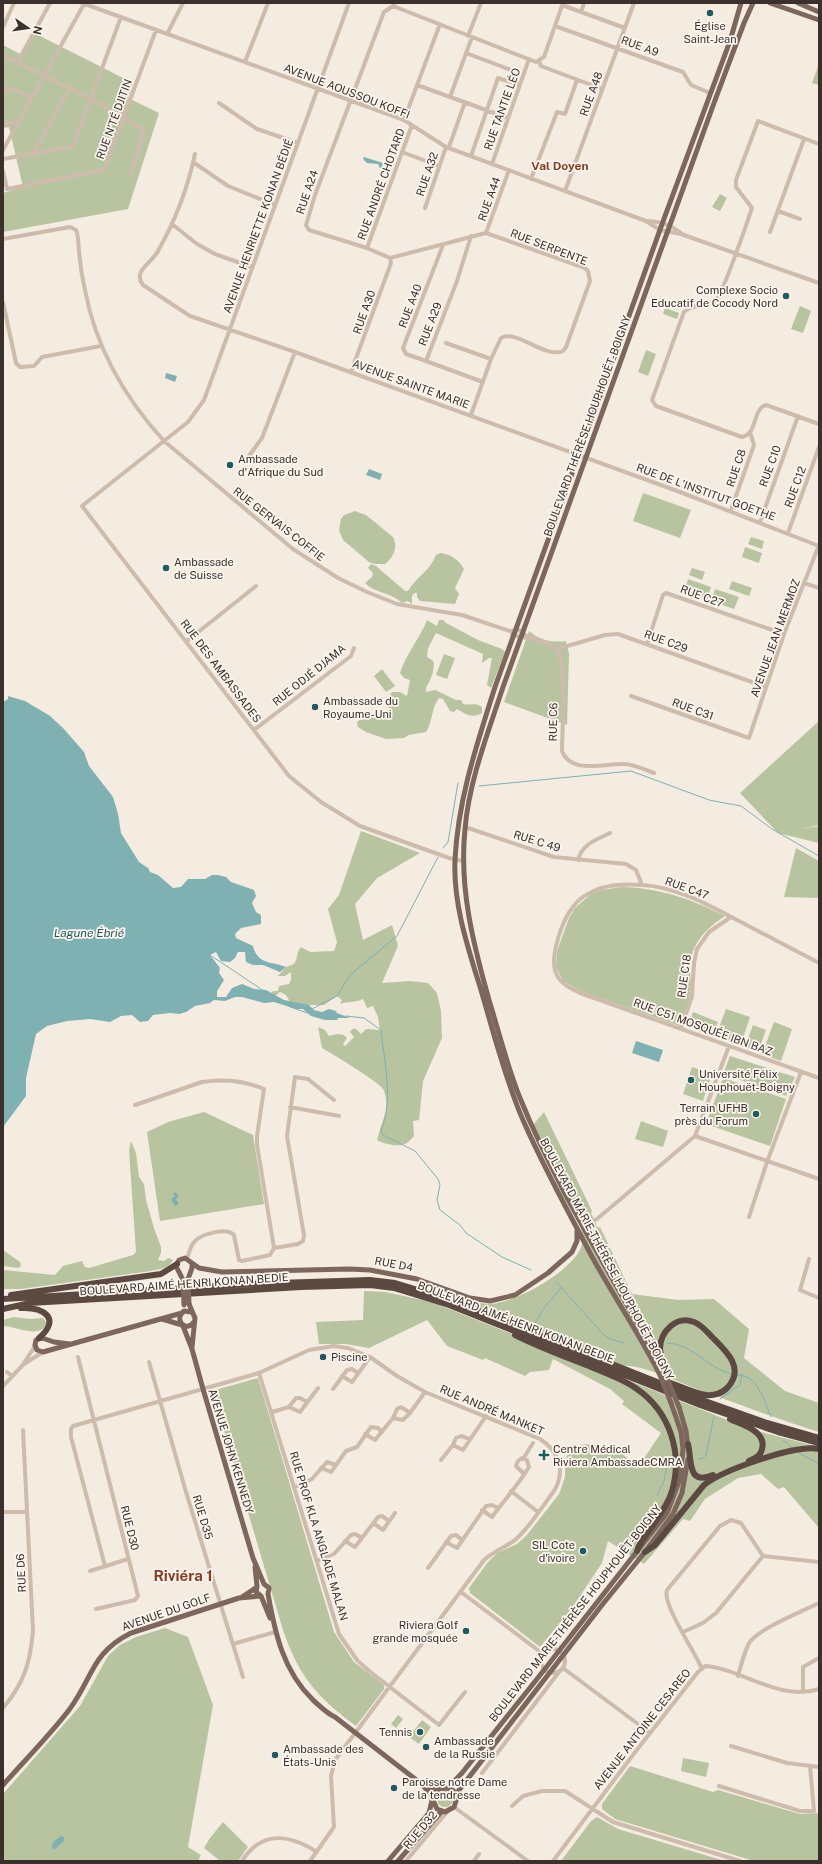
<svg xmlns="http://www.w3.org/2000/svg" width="822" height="1864" font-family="'Public Sans',sans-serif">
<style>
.green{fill:#b8c4a0}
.water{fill:#7fb0b2}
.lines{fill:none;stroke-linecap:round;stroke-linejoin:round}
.stream{stroke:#7fb0b2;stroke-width:1}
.minor{stroke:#cdbbac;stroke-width:4}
.major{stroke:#7d675c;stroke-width:5}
.highway{stroke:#5c4a42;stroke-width:6}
.major-bridge{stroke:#7d675c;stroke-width:5}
.poi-dot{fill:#1f5a5e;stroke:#fbf5ee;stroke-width:1.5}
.labels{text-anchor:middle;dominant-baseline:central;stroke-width:3.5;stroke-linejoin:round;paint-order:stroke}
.poi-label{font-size:11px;fill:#3b302b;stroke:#fbf5ee;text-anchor:start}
.street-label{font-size:11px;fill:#3b302b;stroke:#fbf5ee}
.neighbourhood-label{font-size:12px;font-weight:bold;fill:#8c3b22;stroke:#fbf5ee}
.water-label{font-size:12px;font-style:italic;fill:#1f5a5e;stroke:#fbf5ee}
.district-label{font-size:15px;font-weight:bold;fill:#8c3b22;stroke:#fbf5ee}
</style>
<rect width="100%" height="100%" fill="#f4ebe1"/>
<!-- green -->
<path class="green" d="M32 32 133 83 128 98 159 113 128 209 3 232V193L23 187 9 127 3 128V45L20 54Z
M819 64V85L812 83Z
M720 194 727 198 720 211 712 207Z
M800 306 811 311 803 333 791 329Z
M665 308 679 313 677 319 663 314Z
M646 350 656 354 648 376 638 372Z
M643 493 691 510 680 538 633 521Z
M355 511 366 515 393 537C398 547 394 557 385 564H375L369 562 343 540 339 530 341 519 344 515Z
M751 537 764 541 762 549 748 544Z
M745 547 762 553 759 563 742 557Z
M441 553C452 555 459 560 464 569L455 588 459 594 455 604 420 601 417 597V593H414L412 596V604L408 601 402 603C391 592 374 593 365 583L372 577 373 573 368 568 371 564 376 566 405 591H408C417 576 430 571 436 555Z
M692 568 705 572 702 580 689 575Z
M688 579 711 587 707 600 684 592Z
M732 581 752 588 749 596 729 589Z
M715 589 739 597 734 609 711 601Z
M427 620 437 626 439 620H443L446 623 478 640 502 649 505 652 491 688 487 685 492 658H489L482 663 483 654 436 633 428 648 427 657C429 658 432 660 433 661 436 667 430 683 426 687V692L435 690 456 700H461L463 704C469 706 475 702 482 707V713C473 719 465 714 457 709L454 712 450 711 443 699 439 698C431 708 433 721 426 732L409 735 404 738 386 739 366 732 358 727 357 722C364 716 372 714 380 710L384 716H387L389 709 386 700 392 692H400L407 696 410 680 404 678 400 673C406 654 420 638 427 620Z
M529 631C539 640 553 643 566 641L569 654 567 725 504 702Z
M444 654 455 658 447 679 436 675Z
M382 669 395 686 386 692 374 676Z
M819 721V825L801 829 819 826V843L778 833 740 793Z
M361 831 420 853 377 878 355 904 363 940 392 925 398 946 382 983 410 981 428 983 437 993 441 1011 442 1038 423 1081 419 1120 413 1121 414 1136C412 1138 409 1142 407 1143 399 1148 384 1144 377 1140 379 1130 384 1120 386 1110 387 1104 386 1094 383 1089 379 1082 331 1053 322 1048L318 1027 325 1030 329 1036 338 1034 344 1035 347 1038 343 1044 345 1046 354 1037 350 1032 352 1029H356L361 1034 366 1029 380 1030 378 1017 373 1006 367 1008 363 999C355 1003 348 1001 340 1004L342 1000 337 996 324 1005H299L295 1002H290L286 995 280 992 275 996 271 993 273 991H278L279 986 289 984 291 980V972L285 976H278L286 967 294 964C298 958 296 953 301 947L310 952 334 951 337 942 328 909 339 895Z
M796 848 819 861V898L784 897Z
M621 887C660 888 691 899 725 916 707 928 691 943 690 967 690 976 692 985 690 994 689 1005 682 1015 680 1026L580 991 563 981 556 967 557 951 569 918 575 908 592 893 602 890Z
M726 1009 750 1017 741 1044 716 1036Z
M693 1012 718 1022 714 1035 688 1026Z
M774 1022 792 1029 781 1061 762 1054Z
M753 1025 766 1030 758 1052 745 1047Z
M730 1056 795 1077 786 1096 723 1074Z
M692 1067 712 1074 703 1101 683 1094Z
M723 1078 786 1099 770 1146 706 1124Z
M204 1112 253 1135 264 1204 160 1221 147 1132 168 1122Z
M544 1112 592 1211 591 1213 598 1228 600 1227 632 1294 678 1300 714 1299 749 1329 744 1358 785 1391 819 1403V1432C777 1419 736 1403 694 1388 678 1382 640 1364 624 1366L451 1298 452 1294C464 1298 475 1303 488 1304 513 1305 583 1267 583 1239 583 1224 566 1204 560 1190 550 1169 541 1147 532 1126Z
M641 1121 668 1131 663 1147 635 1139Z
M131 1141 136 1153 139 1177 144 1184 146 1200 154 1228 161 1247V1253L158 1260 164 1261 168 1258 173 1260C168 1269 160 1269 151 1271L21 1289H3V1270L55 1275 63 1266 82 1261 85 1267 89 1268 133 1255 136 1252 129 1150Z
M3 1250 20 1262 21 1266 18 1268 3 1266Z
M364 1291 385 1292 432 1302 750 1429 819 1447V1528L784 1487 778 1489 761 1474 738 1478 705 1499 690 1521 683 1519 644 1564 608 1541 602 1563 572 1608 540 1647 470 1593 469 1588 488 1562 497 1553 517 1544 527 1535 559 1494 565 1477V1461L571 1446 574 1448C585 1442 592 1444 604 1448L606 1445C619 1450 628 1457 637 1469L661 1433 622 1404 624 1401 610 1389 553 1359 549 1370 530 1372 525 1376 485 1358 483 1360 447 1346 427 1320 369 1348 346 1344H319L316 1322 363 1320Z
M14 1317 30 1319 43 1318 47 1323C40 1340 16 1326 3 1326V1320Z
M258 1378 334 1632 354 1662 384 1685V1689L356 1726C317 1697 299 1677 283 1630L212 1391Z
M165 1628 188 1637 213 1705 188 1847 201 1855 198 1861H3V1794L80 1706 108 1656 120 1645 136 1637Z
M398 1715 403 1719 396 1728 391 1724Z
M422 1720 431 1727 419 1744 409 1737Z
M683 1758 709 1763 706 1777 681 1771Z
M630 1766 713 1792 718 1790 800 1814 819 1813V1861H754L615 1819 602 1809V1804Z
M437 1799a8 8 0 1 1 16 0a8 8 0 1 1-16 0Z
M597 1817 618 1829 725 1861H561L591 1821Z
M223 1822 248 1847 238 1861H220L204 1848 210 1838Z"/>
<!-- water -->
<path class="water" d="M364 157 383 163 382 168H380L378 164 367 163 363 159Z
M166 373 177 376 175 382 165 378Z
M369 469 382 474 380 480 366 475Z
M8 696 25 701 50 716 63 728 84 752 89 766 113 797 118 814 121 833 139 862 148 868 150 872 158 875 173 888 181 887 188 879H205L212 875H218L226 877 231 882 254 890 256 896 252 903 256 912 261 915V924L241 928 235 934 236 938 253 946C258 965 271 961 286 967L280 972 263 965H253L246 962 245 952H238L235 958 230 962 221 961 216 952 210 955 220 968 219 973 224 980 217 991V997H226L232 988 242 984 254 989 266 990 284 1000 309 1005 314 1010 322 1012 329 1009 336 1011 337 1013 350 1018H337L338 1020H325L311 1016 303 1009H296L274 1002 264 1003 242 997H235L225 1001 214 1000 210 1003 195 1006 186 1012 179 1014 170 1013 153 1015 148 1021 140 1022 132 1015 121 1016 110 1022 90 1019 67 1021 47 1026 36 1034 26 1078V1096L3 1127V702L8 699Z
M636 1041 663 1050 659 1062 632 1053Z
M175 1192 179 1196 176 1199 179 1204 175 1206 171 1199 175 1196 173 1194Z
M61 1836 64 1837V1841L54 1850 52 1847 53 1842Z"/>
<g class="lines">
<!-- stream -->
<path class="stream" d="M479 786 631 771 709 800 741 806 772 829 819 856
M443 848 448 842 458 783
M210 955 264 991
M288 1006 307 1013
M312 1009 337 996 350 975 397 936 438 857
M346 1016 364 1018 381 1030C384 1061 394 1100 381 1130L383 1135 415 1151 438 1179 440 1185 437 1200 440 1210 460 1225 466 1233 502 1257 531 1270
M557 1283 604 1335 610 1339 624 1343
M533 1326 544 1308 561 1288
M667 1343C693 1344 707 1368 731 1374
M737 1375C758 1374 764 1401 771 1417
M720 1399 740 1385 742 1374
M783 1440 793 1449
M799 1453 819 1464
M698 1459 703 1458 706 1455 714 1416
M657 1495 664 1481 668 1460"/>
<!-- minor -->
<path class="minor" d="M82 3 404 120 446 147 646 221 660 230 681 234 819 283
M349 3 204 400 188 422 82 506 289 776 321 802 360 826 449 858 463 861
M562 5 625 28
M393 6 536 62 544 57 563 3
M581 12 584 3
M555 26 683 72 691 85 710 93
M3 27 14 3
M167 34 183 3
M468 36 481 3
M466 53 511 70
M3 55 91 99 144 130 140 145 131 174
M539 61 541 66 602 89
M18 62 50 3
M245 62 268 3
M417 85 508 118
M3 92 7 88 13 89 31 98
M450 97 472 37
M219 103 257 129 298 143
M404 120 440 24
M3 125 19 121
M819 144 758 121 736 180V187L752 208C747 222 723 295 715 301 706 308 692 303 684 312L652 400 656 406 742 437C758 434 752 409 766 405L819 424
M449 147 465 102
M3 150 84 4
M402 152 439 166
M33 154 70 88
M195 154C188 187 175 221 158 251 152 263 132 271 143 285L190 316 295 352 680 492 819 546
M471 156 498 78 520 85
M3 159 71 147 74 144 121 17
M193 162 228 186 275 205
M492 164 529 59
M3 171 7 189 104 170 156 30
M531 179 557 112 565 114 577 80
M565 191 634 3
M425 208 446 147
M778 211 800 219
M646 221C659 221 671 225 681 233
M172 224 197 244 215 254 252 267
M770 232 804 139
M486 233 509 170
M471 236 457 281 426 361 483 382
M3 239 70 227 76 230C79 237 78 244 79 251 80 264 82 277 85 290 96 349 124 397 164 441L293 549 338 578 367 592 397 604 462 615 510 631 519 630 529 638
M367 248 412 125
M390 258 367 248 309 230 306 225 315 195 384 12 393 6 395 3
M390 258 486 233
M3 302 16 363 20 367 34 366 42 357 101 346
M446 343 491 359
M426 361 406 354 403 348 443 245
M351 372 391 263 390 258
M471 415 491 359 501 338C518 329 544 359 563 351L566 347 590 281 588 271 585 268 486 233
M246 460 262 438 295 352
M731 510 754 445 750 432
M760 522 798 416
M788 533 819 447
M804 583 819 588
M512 634C518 638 524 637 530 638 538 640 550 643 556 648 567 656 562 734 562 751 571 775 606 763 624 764 634 764 645 770 654 773
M187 641 256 586
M647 644 663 595 666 593 784 634
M557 649 605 635 618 634 766 687
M631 696 749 738 784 634 819 545
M254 730 351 656 354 648
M465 827 554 857 626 864 636 870 642 885
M578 860C582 844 596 840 610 833
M819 963C793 949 767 936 741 922 710 906 678 887 642 885 626 884 606 884 592 892 585 895 577 901 573 907 562 920 548 960 557 975 561 984 572 989 580 993L819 1078
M681 1029 692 996 694 963 697 949 709 932 731 917
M135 1105 202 1082C222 1079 245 1081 264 1089L257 1136V1145L274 1248 270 1255 242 1261 239 1260 234 1235C226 1227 202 1234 195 1241 190 1246 189 1253 187 1259
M290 1107 339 1116
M695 1136 819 1179
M749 1217 767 1162 801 1072
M597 1219 695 1136 729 1046
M584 1227 595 1220
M274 1248 298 1244 303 1241 304 1235 287 1136 295 1077 308 1079 334 1100
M809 1259 800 1290 819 1298
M78 1357 138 1596 135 1600 96 1609
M149 1362 186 1492 243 1677
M24 1364 43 1352
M7 1372 12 1376
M259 1373 339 1634 357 1660 368 1670 439 1725 465 1692
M342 1376 352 1382 370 1357
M3 1386 22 1366 35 1346
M333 1389 347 1370 352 1369 358 1373
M289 1407 300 1412 318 1388
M272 1412 289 1407 296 1398H300L307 1402
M393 1418 403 1420 410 1413 425 1392
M365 1434 375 1440 393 1418 397 1409 401 1407 410 1413
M453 1445 463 1450 486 1416
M523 1459 533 1443
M441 1460 453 1445 456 1438 461 1436 470 1439
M321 1468 331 1472 346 1451 357 1447 371 1427 378 1428 382 1432
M295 1487 312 1479 327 1462 336 1465
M511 1491 538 1512
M482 1510 492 1517C504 1500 519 1484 529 1467L527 1460 522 1458 518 1461 516 1466 524 1474
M3 1512H27
M373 1523 383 1530 395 1513
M345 1541 355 1547 378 1517 382 1516 389 1521
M446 1542 457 1548 486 1506 492 1505 498 1508
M317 1561 334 1554 351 1535 355 1534 362 1538
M105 1566 71 1437V1429L73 1426 259 1373 309 1350 334 1346 348 1348 370 1357 397 1376 425 1392 540 1439C559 1451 566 1471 554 1491 542 1507 530 1527 515 1540 505 1548 493 1551 484 1560L335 1760 331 1776 334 1827 310 1861
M428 1568 451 1536 456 1535 462 1540
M90 1571 128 1559
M461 1592 543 1654
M683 1632 703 1623 716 1613 763 1556
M233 1644 275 1632
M541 1661a12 12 0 1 1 24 0a12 12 0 1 1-24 0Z
M563 1668 650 1733
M702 1669C695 1651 662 1605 667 1590L720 1526 731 1520 741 1523 763 1556 819 1562
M738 1676C741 1665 744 1653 749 1643 758 1629 803 1611 819 1603
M803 1692V1667L819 1658
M3 1708C24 1683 30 1664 33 1631L23 1430
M731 1746 787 1763 819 1767
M482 1773 559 1672
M719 1786 800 1811H814L810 1766
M512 1806 523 1796 542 1791H565L613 1822 740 1861
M454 1807 528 1861
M242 1861C262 1830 289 1834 317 1852
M406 1861 447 1812
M474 1861 479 1854
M553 1861 636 1751 698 1672 705 1666C743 1669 779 1702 819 1689"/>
<!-- major -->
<path class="major" d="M770 3 819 20
M798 3 819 12
M188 1279 192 1268V1264
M183 1280 176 1266 179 1260 185 1258 199 1268 222 1272 349 1269 370 1270 417 1279 470 1298 490 1301 515 1295 548 1273 572 1252 577 1241V1230
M189 1304 195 1318 192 1347
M191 1312 184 1311C173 1320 186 1333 194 1322
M162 1319 182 1325
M183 1326 192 1349 203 1389 253 1558 264 1584 269 1588 268 1594C275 1633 283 1671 313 1700 320 1706 326 1713 335 1717L419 1782C424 1784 427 1787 432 1788 442 1792 452 1781 457 1798L454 1807 445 1812 437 1809 433 1800
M70 1344 54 1342 42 1338 36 1340 35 1345 37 1350 43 1352 182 1313
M664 1372C616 1281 559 1194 520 1098 507 1066 499 1032 489 1000 473 943 459 888 465 829 469 781 488 733 503 687L714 103 744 23 753 3
M660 1375C639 1333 612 1294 590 1253 566 1207 540 1161 520 1113 504 1074 493 1031 481 990 468 948 453 904 455 860 458 799 477 744 495 687L665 216 730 41 741 3
M679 1407 686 1431 688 1447
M255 1567 257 1586 256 1592 261 1596 270 1618
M242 1597 257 1587
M3 1785C25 1760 49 1736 69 1710 93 1678 91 1653 131 1633L239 1598 260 1596
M422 1785 433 1796
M448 1788 462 1773 537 1679 667 1513 680 1479 683 1449 681 1432 671 1403
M456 1794 602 1605 645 1552 673 1514 682 1493 688 1459
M388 1861 429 1813 433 1796 439 1789
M398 1861 442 1811"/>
<!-- highway -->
<path class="highway" d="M11 1295 161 1274 177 1264
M3 1299 250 1284 370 1280 395 1283 451 1300 705 1401 767 1423 819 1438
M21 1308C43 1307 62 1318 39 1338
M3 1309 30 1303 301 1287 370 1285 394 1288 449 1305 700 1405 778 1432 819 1443
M515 1335C541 1348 569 1358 596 1369 610 1375 625 1380 637 1389 670 1412 683 1453 672 1491 668 1504 660 1515 653 1525 647 1534 640 1541 637 1551
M665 1381C678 1385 692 1393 706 1395 714 1396 723 1393 728 1387 745 1368 726 1351 713 1338 707 1332 702 1325 694 1322 676 1315 660 1332 660 1349 661 1358 665 1368 666 1376
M730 1419C742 1425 767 1431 762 1449 761 1456 755 1458 749 1461
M688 1444C692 1461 687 1486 713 1475
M645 1552 655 1545 704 1485C723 1470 796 1444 819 1449"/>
<!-- major-bridge -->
<path class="major-bridge" d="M188 1279 189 1304
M183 1280 184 1305
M660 1375 671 1403
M666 1376 679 1407"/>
</g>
<!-- markers -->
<g class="poi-dot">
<circle cx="710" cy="13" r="4"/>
<circle cx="786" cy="296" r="4"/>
<circle cx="230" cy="465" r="4"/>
<circle cx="166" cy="568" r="4"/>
<circle cx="315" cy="707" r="4"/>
<circle cx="691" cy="1080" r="4"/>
<circle cx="756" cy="1114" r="4"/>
<circle cx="323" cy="1357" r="4"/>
<path d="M542 1449h4v4h4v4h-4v4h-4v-4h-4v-4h4z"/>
<circle cx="583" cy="1551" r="4"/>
<circle cx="466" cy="1631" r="4"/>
<circle cx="420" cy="1732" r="4"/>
<circle cx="426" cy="1747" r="4"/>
<circle cx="275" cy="1755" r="4"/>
<circle cx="394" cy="1788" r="4"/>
</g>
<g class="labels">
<!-- poi labels -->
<g class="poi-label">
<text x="710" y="26" text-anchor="middle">Église<tspan x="710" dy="13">Saint-Jean</tspan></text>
<text x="778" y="290" text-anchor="end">Complexe Socio<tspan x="778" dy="13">Educatif de Cocody Nord</tspan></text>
<text x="238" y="459">Ambassade<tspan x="238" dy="13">d'Afrique du Sud</tspan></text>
<text x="174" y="562">Ambassade<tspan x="174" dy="13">de Suisse</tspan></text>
<text x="323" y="701">Ambassade du<tspan x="323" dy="13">Royaume-Uni</tspan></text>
<text x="699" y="1074">Université Félix<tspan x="699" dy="13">Houphouët-Boigny</tspan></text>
<text x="748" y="1108" text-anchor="end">Terrain UFHB<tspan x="748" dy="13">près du Forum</tspan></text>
<text x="331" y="1357">Piscine</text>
<text x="553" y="1449">Centre Médical<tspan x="553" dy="13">Riviera AmbassadeCMRA</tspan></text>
<text x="575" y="1545" text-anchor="end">SIL Cote<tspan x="575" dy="13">d'ivoire</tspan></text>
<text x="458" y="1625" text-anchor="end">Riviera Golf<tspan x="458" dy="13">grande mosquée</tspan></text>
<text x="412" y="1732" text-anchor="end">Tennis</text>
<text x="434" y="1741">Ambassade<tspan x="434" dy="13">de la Russie</tspan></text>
<text x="283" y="1749">Ambassade des<tspan x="283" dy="13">États-Unis</tspan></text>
<text x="402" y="1782">Paroisse notre Dame<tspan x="402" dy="13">de la tendresse</tspan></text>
</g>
<!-- street labels -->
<g class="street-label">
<text transform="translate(640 46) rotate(20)">RUE A9</text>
<text transform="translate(347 91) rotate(21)">AVENUE AOUSSOU KOFFI</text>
<text transform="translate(591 94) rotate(-70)">RUE A48</text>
<text transform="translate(502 109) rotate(-70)">RUE TANTIE LÉO</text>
<text transform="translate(114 119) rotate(-70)">RUE N'TÉ DJITIN</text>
<text transform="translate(427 174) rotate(-71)">RUE A32</text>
<text transform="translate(381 184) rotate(-70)">RUE ANDRÉ CHOTARD</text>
<text transform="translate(307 192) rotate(-71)">RUE A24</text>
<text transform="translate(489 199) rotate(-70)">RUE A44</text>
<text transform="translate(258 226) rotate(-70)">AVENUE HENRIETTE KONAN BÉDIÉ</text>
<text transform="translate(549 247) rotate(21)">RUE SERPENTE</text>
<text transform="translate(410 306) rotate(-69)">RUE A40</text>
<text transform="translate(364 312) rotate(-70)">RUE A30</text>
<text transform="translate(430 324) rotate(-69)">RUE A29</text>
<text transform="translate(411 384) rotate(20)">AVENUE SAINTE MARIE</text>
<text transform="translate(587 426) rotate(-70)">BOULEVARD THÉRÈSE HOUPHOUËT-BOIGNY</text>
<text transform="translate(770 466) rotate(-70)">RUE C10</text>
<text transform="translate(736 468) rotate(-71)">RUE C8</text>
<text transform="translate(795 487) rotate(-70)">RUE C12</text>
<text transform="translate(706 492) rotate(20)">RUE DE L'INSTITUT GOETHE</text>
<text transform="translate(279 524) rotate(38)">RUE GERVAIS COFFIE</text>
<text transform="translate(702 596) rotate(20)">RUE C27</text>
<text transform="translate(775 638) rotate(-70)">AVENUE JEAN MERMOZ</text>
<text transform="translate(666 641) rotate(20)">RUE C29</text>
<text transform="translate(221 671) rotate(53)">RUE DES AMBASSADES</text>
<text transform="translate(309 675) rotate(-39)">RUE ODJÉ DJAMA</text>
<text transform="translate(693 709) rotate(20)">RUE C31</text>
<text transform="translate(553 722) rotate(-89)">RUE C6</text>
<text transform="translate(537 841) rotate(17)">RUE C 49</text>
<text transform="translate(687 888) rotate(20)">RUE C47</text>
<text transform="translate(684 976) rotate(-82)">RUE C18</text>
<text transform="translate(703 1027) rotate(20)">RUE C51 MOSQUÉE IBN BAZ</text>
<text transform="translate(607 1259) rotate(62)">BOULEVARD MARIE-THÉRÈSE HOUPHOUËT-BOIGNY</text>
<text transform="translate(394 1264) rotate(11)">RUE D4</text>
<text transform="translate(184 1284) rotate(-4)">BOULEVARD AIMÉ HENRI KONAN BEDIE</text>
<text transform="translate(516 1322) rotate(21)">BOULEVARD AIMÉ HENRI KONAN BEDIE</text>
<text transform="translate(492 1410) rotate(23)">RUE ANDRÉ MANKET</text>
<text transform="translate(231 1451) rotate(73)">AVENUE JOHN KENNEDY</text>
<text transform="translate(203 1517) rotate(73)">RUE D35</text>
<text transform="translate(130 1528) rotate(76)">RUE D30</text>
<text transform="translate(319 1536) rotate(73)">RUE PROF KLA ANGLADE MALAN</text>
<text transform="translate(21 1573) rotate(-93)">RUE D6</text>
<text transform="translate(166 1612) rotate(-19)">AVENUE DU GOLF</text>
<text transform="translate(575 1613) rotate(-52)">BOULEVARD MARIE-THÉRÈSE HOUPHOUËT-BOIGNY</text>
<text transform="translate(642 1729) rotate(-52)">AVENUE ANTOINE CESAREO</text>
<text transform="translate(420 1830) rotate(-50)">RUE D32</text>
</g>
<!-- neighbourhood labels -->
<g class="neighbourhood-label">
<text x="560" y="166">Val Doyen</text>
</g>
<!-- water labels -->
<g class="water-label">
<text x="89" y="933">Lagune Ébrié</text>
</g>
<!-- district labels -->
<g class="district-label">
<text x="183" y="1575">Riviéra 1</text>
</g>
</g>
<!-- border -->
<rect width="822" height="1864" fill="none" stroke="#3b302b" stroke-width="8"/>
<!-- north arrow -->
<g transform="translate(28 28) rotate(103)" stroke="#fbf5ee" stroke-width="3" paint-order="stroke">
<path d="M0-3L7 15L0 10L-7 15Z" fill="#3b302b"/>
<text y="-6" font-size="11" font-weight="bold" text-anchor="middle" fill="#3b302b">N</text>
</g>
</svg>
